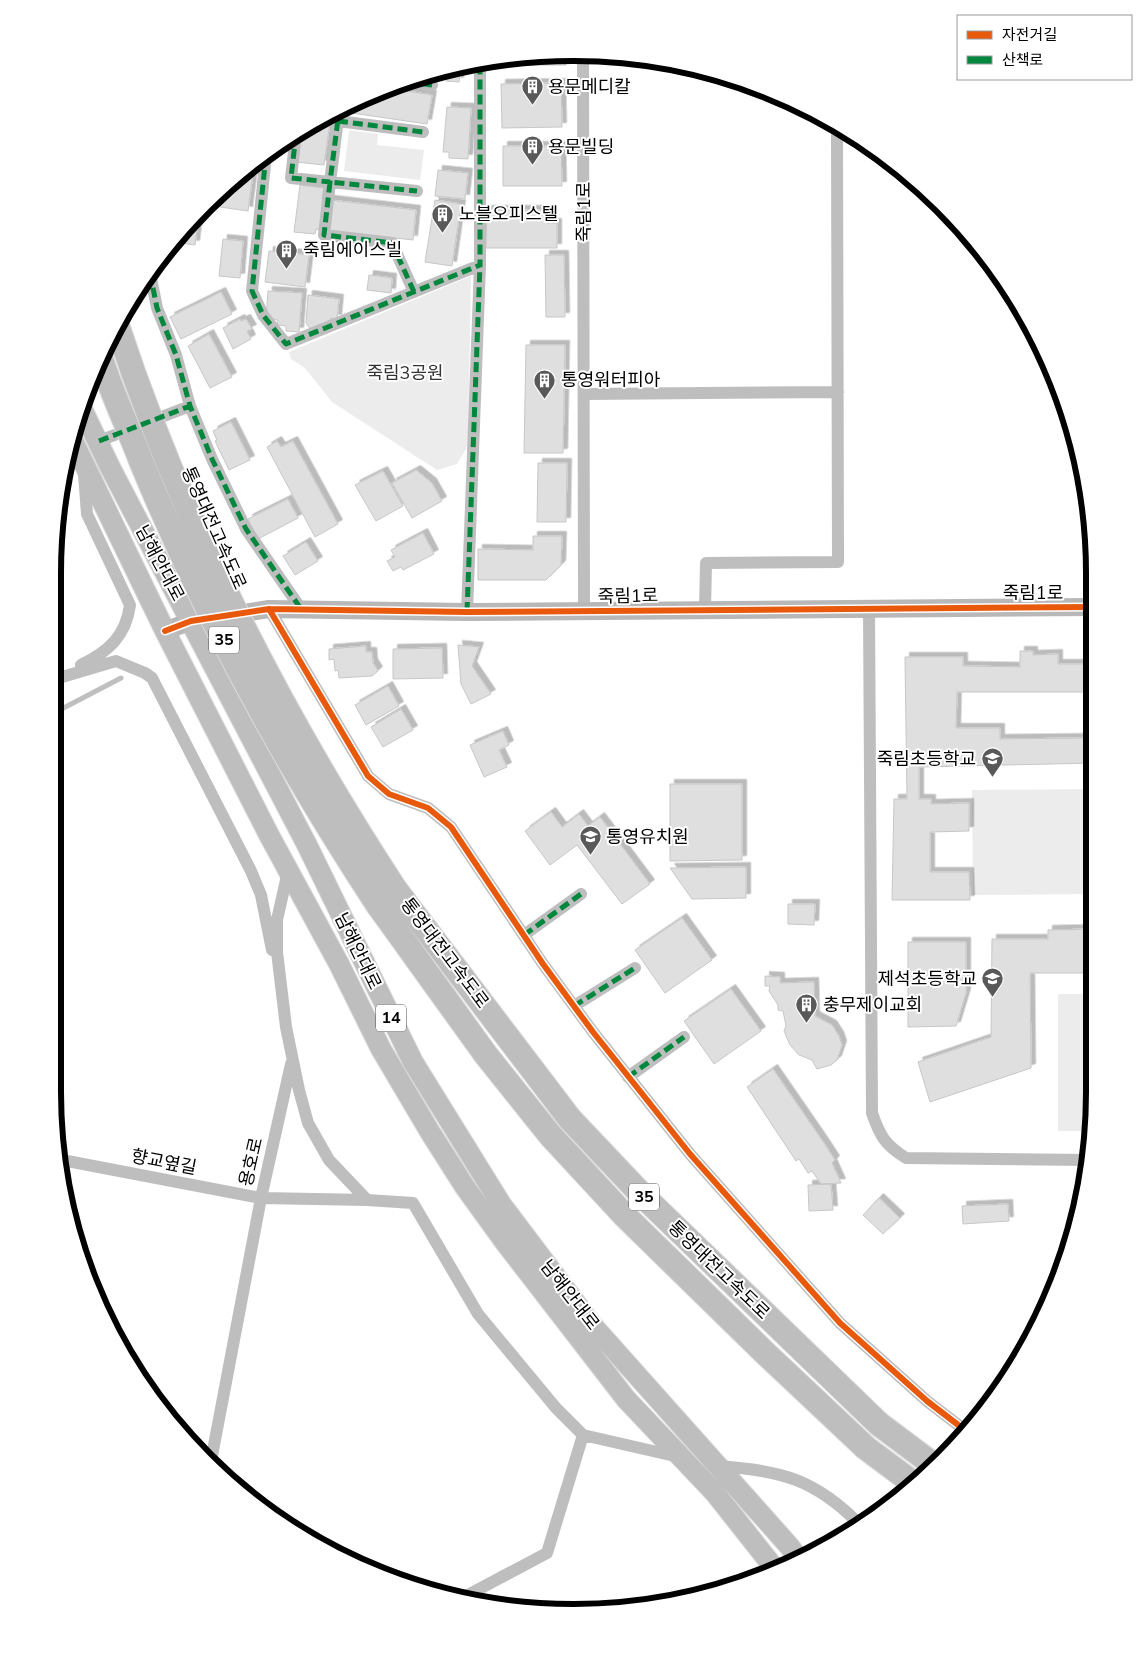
<svg xmlns="http://www.w3.org/2000/svg" width="1147" height="1665" font-family="'Nunito Sans','Noto Sans KR',sans-serif">
<style>
.green{fill:#ececec}
.lines{fill:none;stroke-linecap:round;stroke-linejoin:round}
.stream{stroke:#bfbfbf;stroke-width:5}
.building{fill:#dfdfdf;stroke:#c7c7c7;filter:url(#shadow)}
.primary-casing{stroke:#dbdbdb;stroke-width:22}
.highway-casing{stroke:#dbdbdb;stroke-width:26}
.street{stroke:#bebebe;stroke-width:12}
.secondary{stroke:#b8b8b8;stroke-width:18}
.primary{stroke:#bebebe;stroke-width:20}
.highway{stroke:#bebebe;stroke-width:24}
.highway-bridge-casing{stroke:#dbdbdb;stroke-width:26;stroke-linecap:butt}
.highway-bridge{stroke:#bebebe;stroke-width:24}
.quiet{stroke:#00873e;stroke-width:5;stroke-dasharray:10 5;stroke-linecap:butt}
.cycleway-casing{stroke:#fff;stroke-width:9}
.cycleway{stroke:#e8590c;stroke-width:6}
.labels{text-anchor:middle;dominant-baseline:central;stroke-width:4;stroke-linejoin:round;paint-order:stroke}
.shield{fill:#fff;stroke:#4c4c4c;stroke-width:1}
.shield-label{font-size:16px;font-weight:bold;fill:#000}
.poi-label{font-size:18px;fill:#000;stroke:#fff;text-anchor:start}
.street-label{font-size:18px;fill:#000;stroke:#fff}
.park-label{font-size:18px;fill:#333;stroke:#fff}
.rim{fill:none;stroke:#000;stroke-width:6}
</style>
<defs>
<filter id="shadow"><feDropShadow dx="4.5" dy="-4.5" stdDeviation="0" flood-color="#0004"/></filter>
</defs>
<rect width="100%" height="100%" fill="#fff"/>
<!-- green -->
<path class="green" d="M349 130 378 134 377 145 424 150 420 180 344 171Z
M471 276 468 437 466 449 457 464 437 470 332 402 305 368 291 359 289 352Z
M1094 789V894L973 895 972 790Z
M1058 994H1094V1091L1091 1131H1058Z"/>
<g class="lines">
<!-- stream -->
<path class="stream" d="M52 714 121 678"/>
</g>
<!-- building -->
<path class="building" d="M566 53V65H524V57Z
M461 66 459 82 446 81 447 70Z
M561 83 562 127 502 128 501 84Z
M387 88 432 95 427 124 338 111 374 92Z
M447 107 471 108 468 159 449 158V152H443Z
M331 115 324 165 296 162 301 131Z
M503 146H561L562 186H503Z
M254 165 248 211 220 207 222 191Z
M438 170 468 173 465 199 435 196Z
M300 185 324 188 322 199 416 210 413 240 316 229 315 234 294 232Z
M435 200 461 204 452 266 425 262Z
M487 210H547V223H557V248H486Z
M199 212 195 245 173 242Z
M223 239 243 241 240 278 219 276Z
M269 251 309 255 305 287 265 282Z
M545 255H564L565 317H546Z
M369 275 392 278 391 293 367 290Z
M268 291 302 293 299 332 286 331V326L277 325 278 320 266 319Z
M221 292 232 314 181 339 170 317Z
M308 295 339 299 337 319 331 318 330 322 311 330 306 323Z
M240 319 241 321 246 319 252 329 247 331 251 339 233 349 223 328Z
M209 334 232 377 210 388 188 346Z
M526 345H565L563 453H524Z
M231 422 250 460 229 470 215 441 217 440 213 431Z
M277 441 281 447 293 441 338 524 315 537 267 447Z
M538 463H567L566 522H537Z
M416 470 432 483 442 501 412 518 392 483Z
M383 471 403 506 376 521 355 485Z
M288 499 298 518 258 539 248 519Z
M423 533 434 554 403 570 401 567 393 571 387 561 395 557 391 550Z
M533 536H562L561 565 546 580H478V549L533 550Z
M306 542 318 561 295 575 283 556Z
M458 645 479 647 472 666 491 694 471 704 461 684Z
M366 646V652H372L373 663 378 671 372 676 339 678 338 670 335 671 334 659 329 660V649Z
M442 648 443 678 393 679V649Z
M1020 651H1033V655L1058 654V664H1094V692H957L956 728H1000V739L1088 738V725H1094V763L919 767V799H931V804L969 803V831L930 832V872H969L970 900H892L894 799H907L905 657H963V666L1020 667Z
M388 686 399 706 366 725 355 705Z
M401 709 413 730 383 747 371 727Z
M503 731 509 745 499 750 507 767 484 777 470 745Z
M670 784H742V860L670 861Z
M551 812 562 827 579 814 588 826 600 817 650 884 622 904 577 845 550 865 525 831Z
M746 867V898L692 899 670 868Z
M788 904H815L814 925 788 924Z
M682 918 712 960 665 993 635 950Z
M1094 929V973H1030L1031 1068 930 1102 918 1062 991 1037 992 939H1048V930Z
M908 942H966V993L956 1026 908 1027Z
M765 976 780 977V983L814 982 815 1016 832 1025 839 1036 842 1045 837 1060 831 1065 817 1069 812 1060 799 1055 790 1045 784 1031 786 1026 783 1011 778 1010V1005L769 991 770 986H765Z
M731 989 761 1031 714 1064 684 1021Z
M773 1069 824 1143 835 1160 832 1163 841 1183 821 1184 812 1171 808 1173 799 1159 796 1161 747 1087Z
M831 1184 833 1210 809 1211 808 1185Z
M879 1198 900 1218 883 1234 863 1215Z
M1008 1204 1009 1221 963 1224 962 1206Z"/>
<g class="lines">
<defs>
<path id="primary" d="M83 411 111 469 307 845 413 1062 501 1204 593 1326 790 1547 799 1560
M73 441 165 631 269 835 339 964 381 1049 430 1132 465 1187 504 1241 626 1399 715 1493 775 1569"/>
<path id="highway" d="M395 889 570 1119 642 1195 879 1424 935 1466
M378 905 486 1055 550 1135 625 1216 764 1352 866 1448 913 1483"/>
</defs>
<!-- primary casing -->
<use href="#primary" class="primary-casing"/>
<!-- highway casing -->
<use href="#highway" class="highway-casing"/>
<!-- street -->
<path class="street" d="M583 53 584 611
M408 82 432 85
M338 121 423 132
M296 134 291 178 330 182 339 111
M266 155 252 291 263 315 286 344 480 265V62
M150 273 157 308 176 355 190 406 212 459 246 529 301 609
M414 292 392 243 324 235 330 182 417 191
M584 394 838 392
M99 441 190 406
M869 608 872 1113C880 1136 885 1145 906 1158L1088 1160
M269 609 368 776 389 794 428 808 451 827 543 964 593 1032 690 1154 840 1323 927 1401 966 1431
M705 610 706 563 838 562 837 127
M467 612 480 265
M81 665C108 652 126 636 130 605L87 514 84 474
M52 680 116 661 145 673 152 678 251 871 261 895 272 950
M288 871 277 920V952L286 1027 299 1090 308 1123 329 1160 367 1200 413 1203 478 1314 556 1408 583 1435 679 1457
M524 935 581 894
M574 1006 635 968
M628 1077 684 1037
M62 1160 261 1198 367 1200
M211 1461 261 1198 291 1064
M717 1466C780 1470 816 1479 861 1526
M464 1597 547 1553 583 1435"/>
<!-- secondary -->
<path class="secondary" d="M165 631 191 621 269 609 467 612 1094 607"/>
<!-- primary -->
<use href="#primary" class="primary"/>
<!-- highway -->
<use href="#highway" class="highway"/>
<defs>
<path id="highway-bridge" d="M117 325C182 522 281 715 395 889
M101 359C112 394 128 427 141 461 205 617 286 765 378 905"/>
</defs>
<!-- highway-bridge casing -->
<use href="#highway-bridge" class="highway-bridge-casing"/>
<!-- highway-bridge -->
<use href="#highway-bridge" class="highway-bridge"/>
<!-- quiet -->
<path class="quiet" d="M408 82 432 85
M338 121 423 132
M296 134 291 178 330 182 339 111
M266 155 252 291 263 315 286 344 480 265V62
M150 273 157 308 176 355 190 406 212 459 246 529 301 609
M414 292 392 243 324 235 330 182 417 191
M99 441 190 406
M467 612 480 265
M524 935 581 894
M574 1006 635 968
M628 1077 684 1037"/>
<defs>
<path id="cycleway" d="M269 609 368 776 389 794 428 808 451 827 543 964 593 1032 690 1154 840 1323 927 1401 966 1431
M165 631 191 621 269 609 467 612 1094 607"/>
</defs>
<!-- cycleway casing -->
<use href="#cycleway" class="cycleway-casing"/>
<!-- cycleway -->
<use href="#cycleway" class="cycleway"/>
</g>
<!-- icons -->
<defs>
<symbol id="building-pin" viewBox="-11 -11 22 30"><path d="M0 17L-7.5 6A9.5 9.5 0 1 1 7.5 6Z" fill="#595959" stroke="#fff"/><path d="M-4-6H4V6H1V3H-1V6H-4ZM-2.5-4.3h1.7v1.8h-1.7ZM.8-4.3h1.7v1.8H.8ZM-2.5-1h1.7V.8h-1.7ZM.8-1h1.7V.8H.8Z" fill="#fff"/></symbol>
<symbol id="school-pin" viewBox="-11 -11 22 30"><path d="M0 17L-7.5 6A9.5 9.5 0 1 1 7.5 6Z" fill="#595959" stroke="#fff"/><path d="M0-5L7-2L0 1L-7-2ZM-4 1L0 2.5L4 1V4Q0 6-4 4Z" fill="#fff"/></symbol>
</defs>
<g fill-rule="evenodd">
<use href="#building-pin" x="520" y="74" width="25" height="34"/>
<use href="#building-pin" x="520" y="134" width="25" height="34"/>
<use href="#building-pin" x="430" y="202" width="25" height="34"/>
<use href="#building-pin" x="274" y="238" width="25" height="34"/>
<use href="#building-pin" x="532" y="368" width="25" height="34"/>
<use href="#school-pin" x="980" y="746" width="25" height="34"/>
<use href="#school-pin" x="578" y="824" width="25" height="34"/>
<use href="#school-pin" x="980" y="966" width="25" height="34"/>
<use href="#building-pin" x="794" y="992" width="25" height="34"/>
</g>
<g class="labels">
<!-- shield labels -->
<g class="shield">
<rect x="209" y="626.5" width="30" height="27" rx="4"/>
<rect x="376" y="1004.5" width="30" height="27" rx="4"/>
<rect x="629" y="1183.5" width="30" height="27" rx="4"/>
</g>
<g class="shield-label">
<text x="224" y="640">35</text>
<text x="391" y="1018">14</text>
<text x="644" y="1197">35</text>
</g>
<!-- poi labels -->
<g class="poi-label">
<text x="548" y="87">용문메디칼</text>
<text x="548" y="147">용문빌딩</text>
<text x="459" y="214">노블오피스텔</text>
<text x="303" y="250">죽림에이스빌</text>
<text x="561" y="380">통영워터피아</text>
<text x="976" y="759" text-anchor="end">죽림초등학교</text>
<text x="606" y="837">통영유치원</text>
<text x="977" y="979" text-anchor="end">제석초등학교</text>
<text x="823" y="1005">충무제이교회</text>
</g>
<!-- street labels -->
<g class="street-label">
<text transform="translate(584 212) rotate(-90)">죽림1로</text>
<text transform="translate(214 528) rotate(66)">통영대전고속도로</text>
<text transform="translate(160 563) rotate(62)">남해안대로</text>
<text x="1033" y="593">죽림1로</text>
<text transform="translate(628 596) rotate(-1)">죽림1로</text>
<text transform="translate(358 951) rotate(64)">남해안대로</text>
<text transform="translate(445 953) rotate(53)">통영대전고속도로</text>
<text transform="translate(164 1162) rotate(11)">향교옆길</text>
<text transform="translate(251 1162) rotate(-77)">용호로</text>
<text transform="translate(719 1270) rotate(44)">통영대전고속도로</text>
<text transform="translate(570 1295) rotate(52)">남해안대로</text>
</g>
<!-- park labels -->
<g class="park-label">
<text x="405" y="373">죽림3공원</text>
</g>
</g>
<!-- crop -->
<path d="M0 0H1147V1665H0ZM573 61H574A512 512 0 0 1 1086 573V1092A512 512 0 0 1 574 1604H573A512 512 0 0 1 61 1092V573A512 512 0 0 1 573 61Z" fill="#fff" fill-rule="evenodd"/>
<path class="rim" d="M573 61H574A512 512 0 0 1 1086 573V1092A512 512 0 0 1 574 1604H573A512 512 0 0 1 61 1092V573A512 512 0 0 1 573 61Z"/>
<!-- legend -->
<rect x="957" y="15" width="175" height="65" fill="#ffffff" stroke="#999999"/>
<rect x="967" y="31" width="25" height="8" fill="#e8590c" stroke="#999999"/>
<text x="1002" y="40" font-size="15" fill="#000000">자전거길</text>
<rect x="967" y="56" width="25" height="8" fill="#00873e" stroke="#999999"/>
<text x="1002" y="65" font-size="15" fill="#000000">산책로</text>
</svg>
